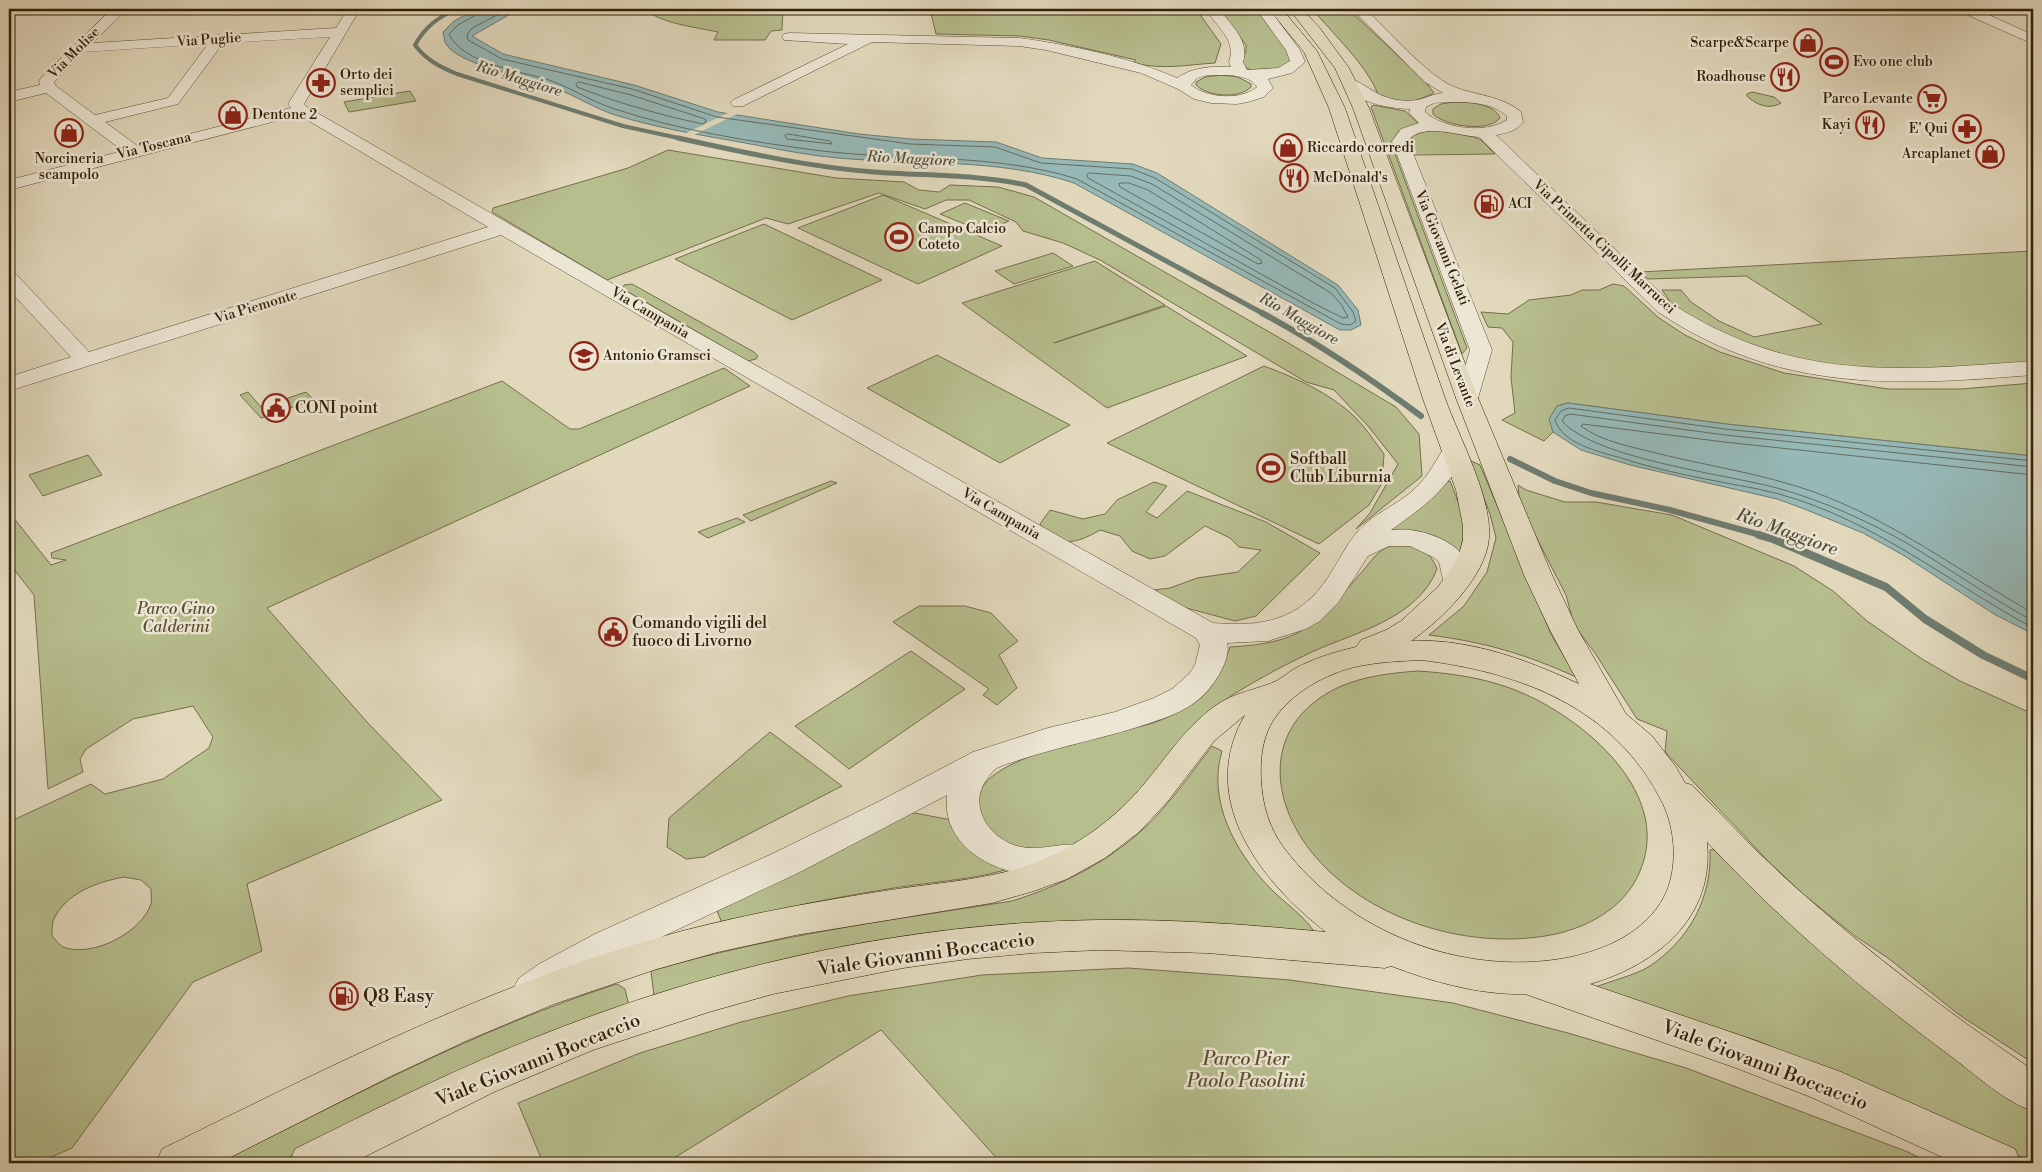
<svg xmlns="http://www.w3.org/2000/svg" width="2042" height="1172" font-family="'Libre Bodoni',serif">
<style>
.green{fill:#b7be8e;stroke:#746f4a;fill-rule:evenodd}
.water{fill:#96b9b8;stroke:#6e7c70}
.pier{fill:#e2d9bd}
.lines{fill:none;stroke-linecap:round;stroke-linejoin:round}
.shore{stroke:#646c5e;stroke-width:1}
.stream-far3{stroke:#6e7c70;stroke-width:4}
.stream-far2{stroke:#6e7c70;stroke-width:5}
.stream-far1{stroke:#6e7c70;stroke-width:6}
.stream{stroke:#6e7c70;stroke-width:8}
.minor-casing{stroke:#5d4e33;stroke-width:1}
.major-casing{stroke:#312005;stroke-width:1}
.minor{fill:#ece6d4;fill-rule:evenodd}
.major{fill:#e2d9bd;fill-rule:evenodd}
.labels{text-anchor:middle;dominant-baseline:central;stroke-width:5;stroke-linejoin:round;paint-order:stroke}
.far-street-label{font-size:14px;fill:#312005;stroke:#ece6d4}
.far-poi-label{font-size:14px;fill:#312005;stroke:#ece6d4;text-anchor:start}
.far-water-label{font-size:15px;font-style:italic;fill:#4f4e3b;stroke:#ece6d4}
.poi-label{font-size:16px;fill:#312005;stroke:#ece6d4;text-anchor:start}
.park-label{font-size:16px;font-style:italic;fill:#594f2e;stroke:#ece6d4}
.water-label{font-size:18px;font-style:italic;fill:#4f4e3b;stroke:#ece6d4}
.near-street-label{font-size:19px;fill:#312005;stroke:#ece6d4}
.near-poi-label{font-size:19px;fill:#312005;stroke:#ece6d4;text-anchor:start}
.near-park-label{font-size:19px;font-style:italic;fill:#594f2e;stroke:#ece6d4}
</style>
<rect width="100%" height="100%" fill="#e2d9bd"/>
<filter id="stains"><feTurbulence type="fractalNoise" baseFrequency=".004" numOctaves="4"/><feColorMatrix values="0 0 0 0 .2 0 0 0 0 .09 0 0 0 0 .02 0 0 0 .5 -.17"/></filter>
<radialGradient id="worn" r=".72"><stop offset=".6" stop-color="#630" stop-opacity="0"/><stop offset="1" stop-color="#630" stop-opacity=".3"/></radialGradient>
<!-- green -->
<path class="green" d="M646 9H783L782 30 771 31 765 40H714L718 32C700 28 657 23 646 9Z
M930 9H1196L1221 44 1215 63C1183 65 1166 70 1133 63L1136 60 1049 40 1020 36 936 34Z
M1218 9H1256L1293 59 1286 69C1272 70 1249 77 1242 62L1246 51V45Z
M1312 9H1348L1425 81 1434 93C1408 105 1405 103 1378 95 1370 69 1331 31 1312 9Z
M1221 75 1238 77 1251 84V87C1240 99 1208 97 1196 85V82L1205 77Z
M410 91 416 101 349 112 344 102Z
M1752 92 1774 97 1781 103C1770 110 1756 105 1747 96V94Z
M1454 102C1467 102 1494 103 1500 118 1489 133 1445 126 1433 114V109L1441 104Z
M1373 105 1405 111 1419 124 1399 131 1391 143 1467 348 1462 354 1371 107Z
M1437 130 1474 137 1481 140 1495 154 1414 155 1412 136 1425 131Z
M668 150 836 178 904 182 919 190 939 192 950 185 998 187 1034 197 1285 341 1396 407 1419 434 1422 476 1356 529 1370 513 1398 464 1368 426 1334 390 1306 382 1100 260 1063 243 1023 231 1016 222 969 200H946L925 209 879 193 788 224 766 218 607 280 492 212 493 208 628 168Z
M883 195 1002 246 918 284 798 228Z
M965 203 1009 221 984 232 940 214Z
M764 224 882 280 792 320 675 259Z
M2033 251V363L1922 371 1841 366 1789 357 1748 345 1694 319 1671 303 1662 290H1681L1691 302 1719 321 1754 337 1822 324 1746 276 1648 279 1640 272Z
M1053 253 1073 266 1014 284 995 271Z
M1095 261 1165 305 1054 343 1166 306 1247 356 1107 408 962 303Z
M632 284 754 352 758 356 756 359 748 361 623 289 624 285Z
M1613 284 1624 286 1659 318 1685 335 1720 352 1784 373 1888 389H1961L2033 383V456L1726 424 1568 403 1557 406 1550 419 1553 432 1544 441 1502 420 1515 413 1511 377 1513 342 1502 328 1488 327 1481 312 1508 314 1529 300 1571 295 1582 290H1599Z
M937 355 1070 425 1000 463 867 388Z
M1264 366C1296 378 1330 393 1355 417 1366 428 1375 442 1384 454L1382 483 1369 505 1319 544 1107 443Z
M724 368 750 386 267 608 367 722 442 800 247 884 262 951 193 982 72 1148 38 1163H9V822L91 784 105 794 163 779 209 748 213 737 193 706 133 719 86 749 80 759 83 772 48 789 34 595 9 563V512L51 565 66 560 52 558 51 553 502 381 570 429H579ZM124 877 141 880 151 889C151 894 152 900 151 904 141 933 92 958 63 947 59 945 56 940 52 936 52 932 52 925 53 921 65 893 97 882 124 877Z
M248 392 261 407 306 392 314 400 261 418 240 395Z
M88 455 102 475 43 496 29 475Z
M1469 460 1480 465 1551 634 1576 677C1525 654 1485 642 1429 635L1464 606 1487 572 1496 538 1490 514Z
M831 481 837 483 751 521 743 515Z
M1450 481 1461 509 1465 529 1460 552 1389 531 1446 482Z
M1154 482 1167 486 1146 512 1157 518 1187 491 1266 522 1320 553 1256 616 1235 621 1179 606 1153 590 1170 588 1197 578 1238 572 1261 550 1239 547 1230 538 1205 526 1165 556 1150 559 1132 551 1120 536 1100 530C1085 539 1067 547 1050 537 1046 534 1043 528 1040 524L1050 510 1083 519 1105 514 1117 500Z
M1518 485 1526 490 1565 502H1596L1672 515 1794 566 1833 591 1867 621 1922 659 1960 681 2033 714V1063L1958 1014 1888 958 1855 936 1803 894 1767 860 1665 752 1667 731 1637 719 1595 653 1574 625 1566 595 1531 527 1519 497Z
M737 518 745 522 708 538 698 532Z
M1397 544C1417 546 1430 550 1437 569 1418 618 1357 632 1314 651 1286 664 1260 678 1234 694 1173 732 1145 806 1082 841 1071 847 1046 854 1034 853 1021 852 1006 844 994 840 986 826 975 812 979 795 988 754 1116 734 1153 723 1165 719 1179 712 1191 705 1213 692 1222 670 1230 647 1302 643 1314 627 1360 574 1374 559 1376 549 1397 544Z
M919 606H965L991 613 1018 641 999 655 1017 688 997 705 983 695 989 689 893 622Z
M911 651 965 689 849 769 795 726Z
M1418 671C1448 673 1478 677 1507 687 1574 710 1675 789 1640 871 1625 909 1584 930 1545 936 1469 948 1382 923 1327 869 1269 813 1256 726 1339 687 1364 676 1391 673 1418 671Z
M770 732 842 786 704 857 686 859 667 847 669 818Z
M1212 746 1222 751C1207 800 1235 852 1269 887 1285 904 1302 913 1315 933L1237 926 654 996 651 971C769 936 891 920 1012 901 1067 884 1122 855 1160 812 1179 791 1195 768 1212 746Z
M909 812 952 820 975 853 1005 870C966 881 927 882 888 889 832 898 777 909 722 923L717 911Z
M1713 849 1751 884 1936 1039 2033 1109V1162L1758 1041 1593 988C1610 981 1636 975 1650 966 1690 939 1712 897 1710 850Z
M1128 968 1290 980 1453 1003 1568 1033 1686 1068 1908 1152 1930 1163H1001L881 1030 666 1163H543L518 1103 640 1053 741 1022 848 996 982 975Z
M617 984 625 989 629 1006 377 1113 278 1163H218C349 1099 478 1028 617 984Z"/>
<!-- water -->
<path class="water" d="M477 9H519L472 36 503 54 634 85 718 112 859 134 911 139 996 142 1042 158 1133 164 1157 173 1338 285 1358 310 1361 325 1351 330H1340L1074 183C999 158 917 165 838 158 803 155 768 147 734 141 694 134 654 127 615 115 594 108 574 95 553 87 530 78 458 65 446 44 444 41 444 36 443 32L454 21Z
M1568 403 1726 424 2033 456V634L1994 614 1903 555 1863 533 1807 510 1777 499 1630 465 1581 450 1553 432 1549 419 1557 406Z"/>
<!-- pier -->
<path class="pier" d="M730 112 739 113 692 136 684 134Z"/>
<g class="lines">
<!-- shore -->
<path class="shore" d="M478 9 476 15 458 25 449 34C463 64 520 71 549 80 572 88 592 102 615 109 681 131 753 142 822 151 907 161 995 153 1077 179L1341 324 1350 325 1356 321 1353 312 1335 288 1155 178 1132 169 1041 163 995 147 910 144 717 117 632 89 502 59 468 40 467 35 472 28 509 9
M579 82 631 95 705 119 706 122 703 124C660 115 618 103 577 87L576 84Z
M788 134 830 141 832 144 787 139 785 136Z
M1089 173 1131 176 1152 184 1331 293 1341 304 1348 317 1343 318 1315 304 1088 178 1087 175Z
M1122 183H1129L1148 190 1261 260 1262 263 1258 264 1120 187 1119 184Z
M2033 461 1725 429 1569 408 1561 411 1555 420C1558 429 1564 435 1572 440 1585 448 1602 453 1618 457 1663 472 1711 480 1758 489 1861 510 1943 579 2033 628
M2033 467 1725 435 1570 414 1565 416 1562 421C1596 459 1725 474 1777 488 1824 501 1868 521 1910 545 1951 570 1991 598 2033 621
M2033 475 1724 442 1583 424 1581 426C1601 441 1628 446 1652 452 1706 466 1761 473 1814 492 1894 521 1960 572 2033 613"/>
<!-- stream-far3 -->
<path class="stream-far3" d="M457 9C438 17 425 27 415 45 426 60 440 67 457 74L623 126 683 139"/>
<!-- stream-far2 -->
<path class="stream-far2" d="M678 138C742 152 808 167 874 172 925 176 975 174 1026 185L1264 314"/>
<!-- stream-far1 -->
<path class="stream-far1" d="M1262 313C1318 343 1370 378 1421 416
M1510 459 1555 481 1591 493 1670 510 1764 536"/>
<!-- stream -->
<path class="stream" d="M1759 535 1773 539 1886 587 1925 619 1983 655 2033 679"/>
<defs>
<path id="minor" d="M112 9H126L93 43 336 28 348 9H360L304 104 307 107 679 322 1213 623C1263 627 1300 621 1329 576 1339 561 1346 545 1358 531 1372 515 1394 506 1410 493 1427 479 1433 465 1444 448L1453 446 1462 448 1465 453C1449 489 1422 508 1391 530 1412 527 1442 535 1458 550 1465 558 1468 569 1471 579L1467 585 1457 588 1447 585 1443 579 1439 562 1433 557 1410 546H1389L1368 556 1338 603 1320 621 1306 629 1268 641 1227 643C1230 653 1224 666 1219 675 1212 686 1205 695 1194 703 1182 712 1167 717 1153 722 1110 737 1065 745 1022 759 1014 762 1004 764 997 768 993 770 990 775 987 779 968 805 987 835 1014 845 1039 854 1064 839 1088 847L1093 856 1088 865C1071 871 1053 876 1035 875 992 873 941 845 947 795L798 873 621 956 565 986 545 1000 532 1005 519 1000 513 989 519 978 539 964 595 934 774 853 878 802 973 752 1048 728 1115 712 1154 698 1172 689 1189 674 1195 665 1200 645 1196 638 501 235 9 391V377L71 357 9 290V272L16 274 89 352 488 227 299 115 9 190V180L123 151 46 93 9 102V92L40 85 39 81 41 78ZM330 37 288 104 291 108 139 147 105 122 178 104 223 43ZM208 44 168 98 95 115 56 86 54 82 83 52Z
M1206 9H1219C1231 25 1250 41 1243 62L1247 70 1278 68 1290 61 1286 50 1256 9H1269L1300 50 1305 62 1292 73 1268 79 1273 88 1264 97 1248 102 1237 104 1211 103 1194 99 1178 89 1141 73 1046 50 1019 46 872 42 743 106H733L730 103 733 100 848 44 784 40 782 37 784 34 789 33 1019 38C1071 45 1129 57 1177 78 1193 67 1212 66 1231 67L1229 62C1237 39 1216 27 1206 9ZM1209 75C1223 75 1249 73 1257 87 1241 101 1206 98 1191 85L1197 78Z
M1352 9H1365C1388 30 1426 74 1452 86 1475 96 1501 95 1521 112L1523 122C1517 131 1506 133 1496 135L1672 304C1794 382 1897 371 2033 361V375C1895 386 1779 393 1658 312L1479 137C1459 136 1421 122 1408 141L1492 350 1478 398 1475 403 1467 405 1459 403 1456 398 1470 350 1392 141 1401 129 1419 123 1409 113 1410 109C1387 108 1356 103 1342 82L1344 79C1356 76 1372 93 1386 97 1394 100 1408 102 1417 100 1426 98 1433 94 1443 93L1425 82ZM1452 102C1472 102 1492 103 1507 116V120C1485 134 1444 129 1425 112L1426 107 1434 103Z
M1959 9H1976L2033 35V44L1961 12Z"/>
<path id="major" d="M1269 9H1282L1317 51 1345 108C1378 205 1411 302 1445 398 1459 438 1492 496 1489 538 1486 577 1441 620 1411 641 1468 638 1528 660 1579 684L1550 630 1524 575 1456 398 1353 108 1335 68 1289 9H1302L1319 27 1349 68 1369 108 1478 398 1552 575 1578 630 1626 714 1652 736 1676 767 1685 783 1692 785C1726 819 1759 855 1795 887 1870 954 1950 1014 2033 1070V1111C2005 1102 1976 1075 1952 1057 1864 992 1782 922 1707 842 1715 918 1656 965 1590 984L1742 1036 1841 1072 2015 1149 2021 1163H1955L1813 1098 1736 1068 1525 994C1479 995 1434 982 1391 966L1385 968 1207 953 1099 950 1033 953 968 959 903 968 773 994 709 1012 593 1050 494 1092 352 1163H289L295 1149C374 1110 453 1070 534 1038 713 966 908 922 1101 920 1176 919 1252 925 1326 932 1261 882 1196 799 1245 715L1214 741 1167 802 1139 832 1105 858 1067 879 1034 891 992 903 796 935 718 952 657 969 554 1004 468 1040 389 1077 219 1163H156L162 1149C331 1066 499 980 682 931 752 913 824 900 897 889 944 882 995 879 1039 861 1081 844 1117 817 1145 783 1165 759 1182 733 1206 713 1230 693 1245 693 1272 683 1280 680 1287 673 1294 669 1314 658 1335 652 1356 647L1361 640 1386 630 1401 621 1437 588 1452 568 1459 554 1463 540V526L1456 490 1423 399 1329 108 1304 52ZM1421 660C1521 672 1616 708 1663 804 1676 831 1678 870 1664 897 1645 933 1603 951 1566 958 1462 977 1347 932 1284 848 1269 828 1262 804 1261 779 1260 760 1262 741 1271 724 1288 694 1326 673 1359 666 1379 662 1400 661 1421 660Z"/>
</defs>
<!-- minor casing -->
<use href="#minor" class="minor-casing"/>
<!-- major casing -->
<use href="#major" class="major-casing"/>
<!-- minor -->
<use href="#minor" class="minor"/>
<!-- major -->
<use href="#major" class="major"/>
</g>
<!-- icons -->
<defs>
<symbol id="shop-ring" viewBox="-11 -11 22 22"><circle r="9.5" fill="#ece6d4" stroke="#8f2418" stroke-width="1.5"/><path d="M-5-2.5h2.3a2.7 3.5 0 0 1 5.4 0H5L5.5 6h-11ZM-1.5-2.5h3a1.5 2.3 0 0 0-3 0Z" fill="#8f2418"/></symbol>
<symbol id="stadium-ring" viewBox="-11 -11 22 22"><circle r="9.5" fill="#ece6d4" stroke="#8f2418" stroke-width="1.5"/><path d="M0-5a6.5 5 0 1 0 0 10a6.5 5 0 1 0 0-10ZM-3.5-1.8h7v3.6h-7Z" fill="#8f2418"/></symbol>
<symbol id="restaurant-ring" viewBox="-11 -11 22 22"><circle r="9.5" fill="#ece6d4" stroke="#8f2418" stroke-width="1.5"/><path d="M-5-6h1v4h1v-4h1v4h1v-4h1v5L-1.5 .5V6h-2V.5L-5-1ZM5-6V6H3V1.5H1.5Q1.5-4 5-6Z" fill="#8f2418"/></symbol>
<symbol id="pharmacy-ring" viewBox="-11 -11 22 22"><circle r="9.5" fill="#ece6d4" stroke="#8f2418" stroke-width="1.5"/><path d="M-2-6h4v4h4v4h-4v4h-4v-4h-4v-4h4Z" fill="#8f2418"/></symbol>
<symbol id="supermarket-ring" viewBox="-11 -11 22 22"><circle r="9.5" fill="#ece6d4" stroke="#8f2418" stroke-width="1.5"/><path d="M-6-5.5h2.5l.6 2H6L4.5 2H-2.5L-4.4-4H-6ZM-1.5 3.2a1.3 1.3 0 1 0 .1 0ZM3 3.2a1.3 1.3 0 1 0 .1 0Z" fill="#8f2418"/></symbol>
<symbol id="fuel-ring" viewBox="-11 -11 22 22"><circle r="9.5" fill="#ece6d4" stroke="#8f2418" stroke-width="1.5"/><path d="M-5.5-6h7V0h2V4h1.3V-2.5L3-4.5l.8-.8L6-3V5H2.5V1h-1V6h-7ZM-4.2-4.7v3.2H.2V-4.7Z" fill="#8f2418"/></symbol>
<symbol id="school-ring" viewBox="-11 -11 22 22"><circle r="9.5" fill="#ece6d4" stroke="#8f2418" stroke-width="1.5"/><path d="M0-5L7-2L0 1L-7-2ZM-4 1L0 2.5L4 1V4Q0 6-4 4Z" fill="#8f2418"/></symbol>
<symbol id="civic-ring" viewBox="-11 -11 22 22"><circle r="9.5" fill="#ece6d4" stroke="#8f2418" stroke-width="1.5"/><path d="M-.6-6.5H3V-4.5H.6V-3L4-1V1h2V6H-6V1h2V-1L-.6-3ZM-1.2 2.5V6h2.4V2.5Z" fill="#8f2418"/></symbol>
</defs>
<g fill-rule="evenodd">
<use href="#shop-ring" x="1792" y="27" width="32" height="32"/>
<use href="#stadium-ring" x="1818" y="46" width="32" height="32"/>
<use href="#restaurant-ring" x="1769" y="61" width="32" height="32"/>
<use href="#pharmacy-ring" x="305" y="67" width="32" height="32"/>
<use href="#supermarket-ring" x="1916" y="83" width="32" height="32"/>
<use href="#shop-ring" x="217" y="99" width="32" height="32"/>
<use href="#restaurant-ring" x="1854" y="109" width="32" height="32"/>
<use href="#pharmacy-ring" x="1951" y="113" width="32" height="32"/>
<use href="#shop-ring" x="53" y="117" width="32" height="32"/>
<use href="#shop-ring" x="1272" y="132" width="32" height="32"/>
<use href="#shop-ring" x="1974" y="138" width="32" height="32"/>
<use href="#restaurant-ring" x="1278" y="162" width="32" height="32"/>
<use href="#fuel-ring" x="1473" y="188" width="32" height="32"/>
<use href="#stadium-ring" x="883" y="221" width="32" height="32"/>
<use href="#school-ring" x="568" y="340" width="32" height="32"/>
<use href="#civic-ring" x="260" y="392" width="32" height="32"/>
<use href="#stadium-ring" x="1255" y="452" width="32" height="32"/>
<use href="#civic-ring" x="597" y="616" width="32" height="32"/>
<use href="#fuel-ring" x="328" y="980" width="32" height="32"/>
</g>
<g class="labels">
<!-- far-street labels -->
<g class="far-street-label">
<text transform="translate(209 40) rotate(-4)">Via Puglie</text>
<text transform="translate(74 53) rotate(-45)">Via Molise</text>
<text transform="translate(154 146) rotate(-14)">Via Toscana</text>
<text transform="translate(1604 247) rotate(43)">Via Primetta Cipolli Marrucci</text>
<text transform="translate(1442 248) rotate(68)">Via Giovanni Gelati</text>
<text transform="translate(256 307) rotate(-17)">Via Piemonte</text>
<text transform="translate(650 313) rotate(30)">Via Campania</text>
<text transform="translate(1455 365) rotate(69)">Via di Levante</text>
<text transform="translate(1001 514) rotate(30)">Via Campania</text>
</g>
<!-- far-poi labels -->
<g class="far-poi-label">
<text x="1789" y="43" text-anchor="end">Scarpe&amp;Scarpe</text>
<text x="1853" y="62">Evo one club</text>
<text x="340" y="75">Orto dei<tspan x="340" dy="16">semplici</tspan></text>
<text x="1766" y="77" text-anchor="end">Roadhouse</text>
<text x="1913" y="99" text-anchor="end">Parco Levante</text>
<text x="252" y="115">Dentone 2</text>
<text x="1851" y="125" text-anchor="end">Kayi</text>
<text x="1948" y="129" text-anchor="end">E' Qui</text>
<text x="1307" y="148">Riccardo corredi</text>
<text x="1971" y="154" text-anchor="end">Arcaplanet</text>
<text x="69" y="159" text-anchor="middle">Norcineria<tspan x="69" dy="16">scampolo</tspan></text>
<text x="1313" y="178">McDonald's</text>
<text x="1508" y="204">ACI</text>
<text x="918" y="229">Campo Calcio<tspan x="918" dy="16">Coteto</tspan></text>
<text x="603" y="356">Antonio Gramsci</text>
</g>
<!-- far-water labels -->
<g class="far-water-label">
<text transform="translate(519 79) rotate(17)">Rio Maggiore</text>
<text transform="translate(911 159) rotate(3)">Rio Maggiore</text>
<text transform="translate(1299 319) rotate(30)">Rio Maggiore</text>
</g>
<!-- poi labels -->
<g class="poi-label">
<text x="295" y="408">CONI point</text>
<text x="1290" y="459">Softball<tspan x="1290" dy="18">Club Liburnia</tspan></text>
<text x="632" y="623">Comando vigili del<tspan x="632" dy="18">fuoco di Livorno</tspan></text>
</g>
<!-- park labels -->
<g class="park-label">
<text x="176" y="609">Parco Gino<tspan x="176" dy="18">Calderini</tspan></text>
</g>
<!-- water labels -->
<g class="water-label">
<text transform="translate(1787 532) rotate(20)">Rio Maggiore</text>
</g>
<!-- near-street labels -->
<g class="near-street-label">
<text transform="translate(926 954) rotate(-8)">Viale Giovanni Boccaccio</text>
<text transform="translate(538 1060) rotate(-22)">Viale Giovanni Boccaccio</text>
<text transform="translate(1765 1065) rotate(21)">Viale Giovanni Boccaccio</text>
</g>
<!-- near-poi labels -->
<g class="near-poi-label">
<text x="363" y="996">Q8 Easy</text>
</g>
<!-- near-park labels -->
<g class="near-park-label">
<text x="1246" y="1059">Parco Pier<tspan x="1246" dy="22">Paolo Pasolini</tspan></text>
</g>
</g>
<!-- margin -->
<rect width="2042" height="1172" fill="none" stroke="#e2d9bd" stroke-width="30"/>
<rect x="10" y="10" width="2022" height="1152" fill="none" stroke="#312005" stroke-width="2.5"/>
<rect x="15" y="15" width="2012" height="1142" fill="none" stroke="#312005"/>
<rect width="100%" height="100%" filter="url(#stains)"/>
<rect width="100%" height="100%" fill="url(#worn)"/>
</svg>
